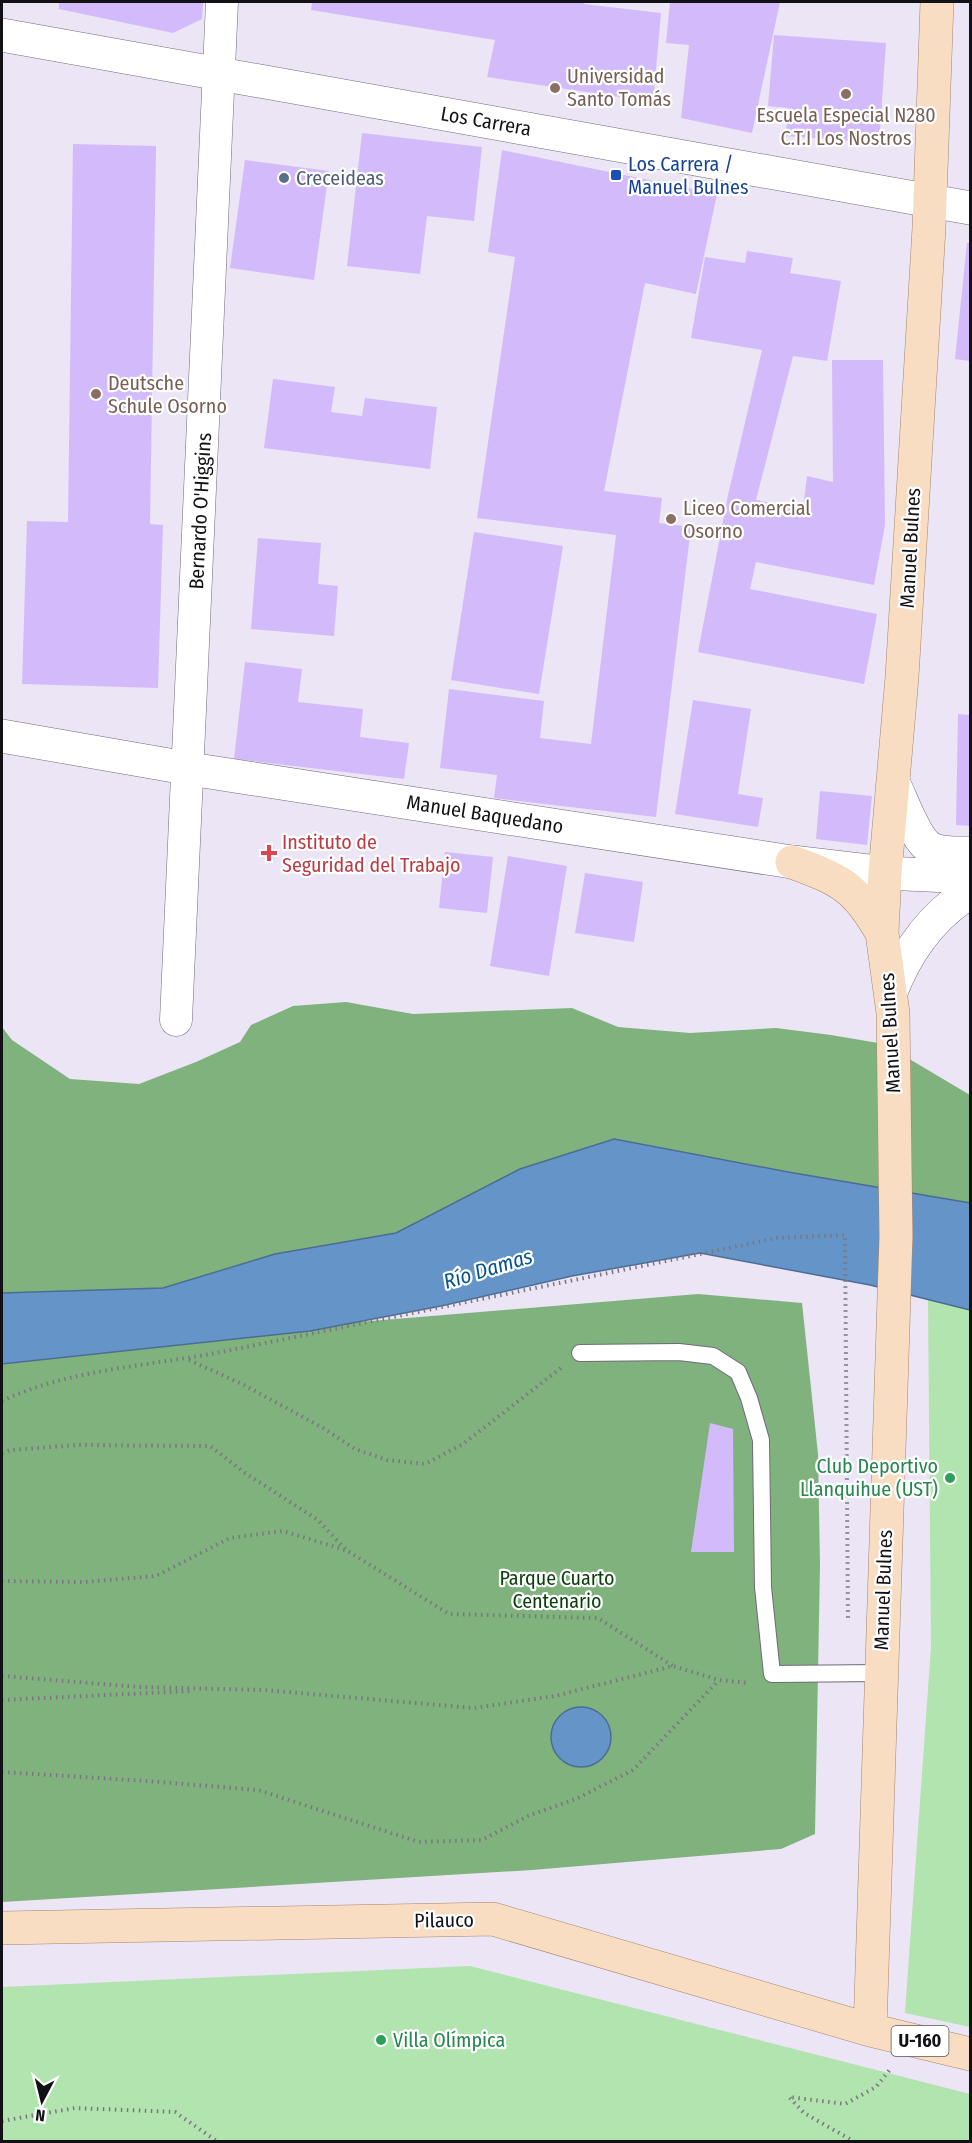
<svg xmlns="http://www.w3.org/2000/svg" width="972" height="2143" font-family="'Fira Sans Condensed',sans-serif">
<style>
.green{fill:#b2e4af}
.forest{fill:#80b27d}
.water{fill:#6595c8;stroke:#4c6d93;stroke-width:1.5}
.building{fill:#d3bbfb}
.lines{fill:none;stroke-linecap:round;stroke-linejoin:round}
.lane-casing{stroke:#706b79;stroke-width:18}
.street-casing{stroke:#706b79;stroke-width:33}
.secondary-casing{stroke:#706b79;stroke-width:34}
.primary-casing{stroke:#a6876c;stroke-width:34}
.path{stroke:#7b7781;stroke-width:4;stroke-dasharray:1.5 4.5;stroke-linecap:butt}
.lane{stroke:#fff;stroke-width:16}
.street{stroke:#fff;stroke-width:32}
.secondary{stroke:#fff;stroke-width:33}
.primary{stroke:#f9ddc2;stroke-width:33}
.education-dot{fill:#8d6e63;stroke:#fff;stroke-width:2}
.transit-dot{fill:#1a4fb4;stroke:#fff;stroke-width:2}
.service-dot{fill:#5c6f8a;stroke:#fff;stroke-width:2}
.health-dot{fill:#e0444e;stroke:#fff;stroke-width:2}
.leisure-dot{fill:#2e9e5b;stroke:#fff;stroke-width:2}
.labels{text-anchor:middle;dominant-baseline:central;stroke-width:4.5;stroke-linejoin:round;paint-order:stroke}
.shield{fill:#fff;stroke:#59585c;stroke-width:1.5}
.shield-label{font-size:18px;font-weight:bold;fill:#121116}
.education-label{font-size:20px;fill:#785e54;stroke:#fff;text-anchor:start}
.street-label{font-size:20px;fill:#121116;stroke:#fff}
.transit-label{font-size:20px;fill:#164399;stroke:#fff;text-anchor:start}
.service-label{font-size:20px;fill:#4e5e75;stroke:#fff;text-anchor:start}
.health-label{font-size:20px;fill:#be3a42;stroke:#fff;text-anchor:start}
.leisure-label{font-size:20px;fill:#27864d;stroke:#fff;text-anchor:end}
.park-label{font-size:20px;fill:#093f0a;stroke:#fff}
.water-label{font-size:21px;font-style:italic;fill:#035391;stroke:#fff}
</style>
<rect width="100%" height="100%" fill="#ebe5f5"/>
<!-- green -->
<path class="green" d="M928 1299 970 1310V2027L905 2013 931 1647Z
M470 1966 970 2094V2141H2V1987Z"/>
<!-- forest -->
<path class="forest" d="M346 1002 413 1014 572 1008 618 1027 690 1033 776 1028 831 1035 884 1044 970 1095V1203L788 1172 614 1139 520 1169 396 1233 275 1254 163 1288 2 1293V1027L12 1040 70 1079 139 1084 196 1062 240 1042 251 1025 293 1006Z
M698 1294 802 1303 818 1454 820 1565 815 1834 781 1849 532 1870 2 1902V1361L359 1322Z"/>
<!-- water -->
<path class="water" d="M614 1139 788 1172 970 1203V1310L870 1285 700 1253 572 1276 441 1306 310 1331 2 1364V1293L163 1288 275 1254 396 1233 520 1169Z
M551 1737a30 30 0 1 1 60 0a30 30 0 1 1-60 0Z"/>
<!-- building -->
<path class="building" d="M59 2H203L202 19 173 33 59 9Z
M312 2H584V4L661 13 653 102 487 77 495 40 311 10Z
M670 2H780L752 133 681 118 689 45 666 43Z
M774 35 886 43 879 143 786 136 788 108 768 106Z
M362 133 482 147 474 221 427 216 420 274 347 266Z
M73 144 156 146 150 524 163 525 158 688 22 684 27 521 68 522Z
M502 150 717 194 696 294 645 283 604 491 662 498 659 523 691 527 656 817 494 798 497 775 440 768 449 689 544 701 540 738 591 744 616 535 477 518 515 257 488 252Z
M245 160 329 171 314 280 230 268Z
M967 243H970V361L955 359Z
M747 251 793 258 790 273 841 281 827 361 793 356 756 500 803 509 807 476 833 482 832 360H883L885 525 874 585 756 562 750 589 877 614 864 684 698 652 728 495 762 350 691 338 705 257 745 263Z
M273 379 335 387 331 412 362 416 365 398 437 407 430 469 264 448Z
M474 532 563 546 539 694 451 680Z
M258 538 321 543 318 584 338 586 334 636 251 629Z
M245 662 302 669 298 702 363 709 360 737 409 743 404 779 234 759Z
M693 700 751 709 738 794 763 798 758 827 675 814Z
M958 714 970 715V826L956 825Z
M820 791 872 796 867 845 816 839Z
M445 852 493 857 487 913 439 908Z
M508 856 567 866 549 976 490 966Z
M585 873 643 882 634 942 575 933Z
M710 1423 733 1429 734 1552H691Z"/>
<g class="lines">
<defs>
<path id="lane" d="M580 1353 679 1352 713 1356 738 1372 749 1398 761 1440 763 1587 772 1674 880 1673"/>
<path id="street" d="M176 1020 222 2"/>
<path id="secondary" d="M2 35 970 208
M2 736 203 771 792 862 885 873 970 877
M894 784C902 800 916 842 932 849 943 854 959 853 970 853
M891 992C907 950 932 916 970 892"/>
<path id="primary" d="M792 862C841 880 856 887 882 933
M2 1928 493 1919 870 2030 970 2054
M870 2030 896 1236 893 1013 882 933 885 873 902 677 929 228 937 2"/>
</defs>
<!-- lane casing -->
<use href="#lane" class="lane-casing"/>
<!-- street casing -->
<use href="#street" class="street-casing"/>
<!-- secondary casing -->
<use href="#secondary" class="secondary-casing"/>
<!-- primary casing -->
<use href="#primary" class="primary-casing"/>
<!-- path -->
<path class="path" d="M189 1360 244 1385 323 1428 355 1449 387 1460 425 1464 463 1444 561 1368
M2 1401C71 1368 155 1366 231 1350 413 1313 595 1276 777 1238L845 1235 848 1622
M2 1453 10 1450 77 1445 210 1446 245 1473 318 1520 346 1550 449 1614 598 1618 673 1666
M2 1581 83 1582 156 1576 230 1538 283 1531 345 1550
M2 1676 140 1687 264 1690 474 1708 555 1696 673 1666 719 1680 749 1683
M2 1700 191 1691
M2 1772 147 1781 258 1790 419 1842 482 1840 528 1816 578 1798 633 1770 719 1680
M2 2121 75 2108 175 2112 218 2142
M855 2142 804 2113 789 2097 845 2104 876 2087 892 2067"/>
<!-- lane -->
<use href="#lane" class="lane"/>
<!-- street -->
<use href="#street" class="street"/>
<!-- secondary -->
<use href="#secondary" class="secondary"/>
<!-- primary -->
<use href="#primary" class="primary"/>
</g>
<!-- markers -->
<g class="education-dot">
<circle cx="555" cy="88" r="6"/>
<circle cx="846" cy="94" r="6"/>
<circle cx="96" cy="394" r="6"/>
<circle cx="671" cy="519" r="6"/>
</g>
<rect class="transit-dot" x="610" y="169" width="12" height="12" rx="3"/>
<circle class="service-dot" cx="284" cy="178" r="6"/>
<path class="health-dot" d="M266 844h6v6h6v6h-6v6h-6v-6h-6v-6h6z"/>
<g class="leisure-dot">
<circle cx="950" cy="1478" r="6"/>
<circle cx="381" cy="2040" r="6"/>
</g>
<g class="labels">
<!-- shield labels -->
<rect class="shield" x="891.5" y="2026" width="57" height="30" rx="4.5"/>
<g class="shield-label">
<text x="920" y="2041">U-160</text>
</g>
<!-- education labels -->
<g class="education-label">
<text x="567" y="76">Universidad<tspan x="567" dy="23">Santo Tomás</tspan></text>
<text x="846" y="115" text-anchor="middle">Escuela Especial N280<tspan x="846" dy="23">C.T.I Los Nostros</tspan></text>
<text x="108" y="383">Deutsche<tspan x="108" dy="23">Schule Osorno</tspan></text>
<text x="683" y="508">Liceo Comercial<tspan x="683" dy="23">Osorno</tspan></text>
</g>
<!-- street labels -->
<g class="street-label">
<text transform="translate(486 121) rotate(10)">Los Carrera</text>
<text transform="translate(200 511) rotate(-87)">Bernardo O'Higgins</text>
<text transform="translate(910 548) rotate(-87)">Manuel Bulnes</text>
<text transform="translate(485 814) rotate(9)">Manuel Baquedano</text>
<text transform="translate(890 1033) rotate(-93)">Manuel Bulnes</text>
<text transform="translate(883 1590) rotate(-88)">Manuel Bulnes</text>
<text transform="translate(444 1920) rotate(-1)">Pilauco</text>
</g>
<!-- transit labels -->
<g class="transit-label">
<text x="628" y="164">Los Carrera /<tspan x="628" dy="23">Manuel Bulnes</tspan></text>
</g>
<!-- service labels -->
<g class="service-label">
<text x="296" y="178">Creceideas</text>
</g>
<!-- health labels -->
<g class="health-label">
<text x="282" y="842">Instituto de<tspan x="282" dy="23">Seguridad del Trabajo</tspan></text>
</g>
<!-- leisure labels -->
<g class="leisure-label">
<text x="938" y="1466">Club Deportivo<tspan x="938" dy="23">Llanquihue (UST)</tspan></text>
<text x="393" y="2040" text-anchor="start">Villa Olímpica</text>
</g>
<!-- park labels -->
<g class="park-label">
<text x="557" y="1578">Parque Cuarto<tspan x="557" dy="23">Centenario</tspan></text>
</g>
<!-- water labels -->
<g class="water-label">
<text transform="translate(488 1269) rotate(-17)">Río Damas</text>
</g>
</g>
<!-- border -->
<rect width="972" height="2143" fill="none" stroke="#121116" stroke-width="6"/>
<!-- north arrow -->
<g transform="translate(42 2101) rotate(187)" stroke="#ffffff" stroke-width="4.5" paint-order="stroke">
<path d="M0-4.5L10 22L0 15L-10 22Z" fill="#121116"/>
<text y="-9" font-size="16" font-weight="bold" text-anchor="middle" fill="#121116">N</text>
</g>
</svg>
